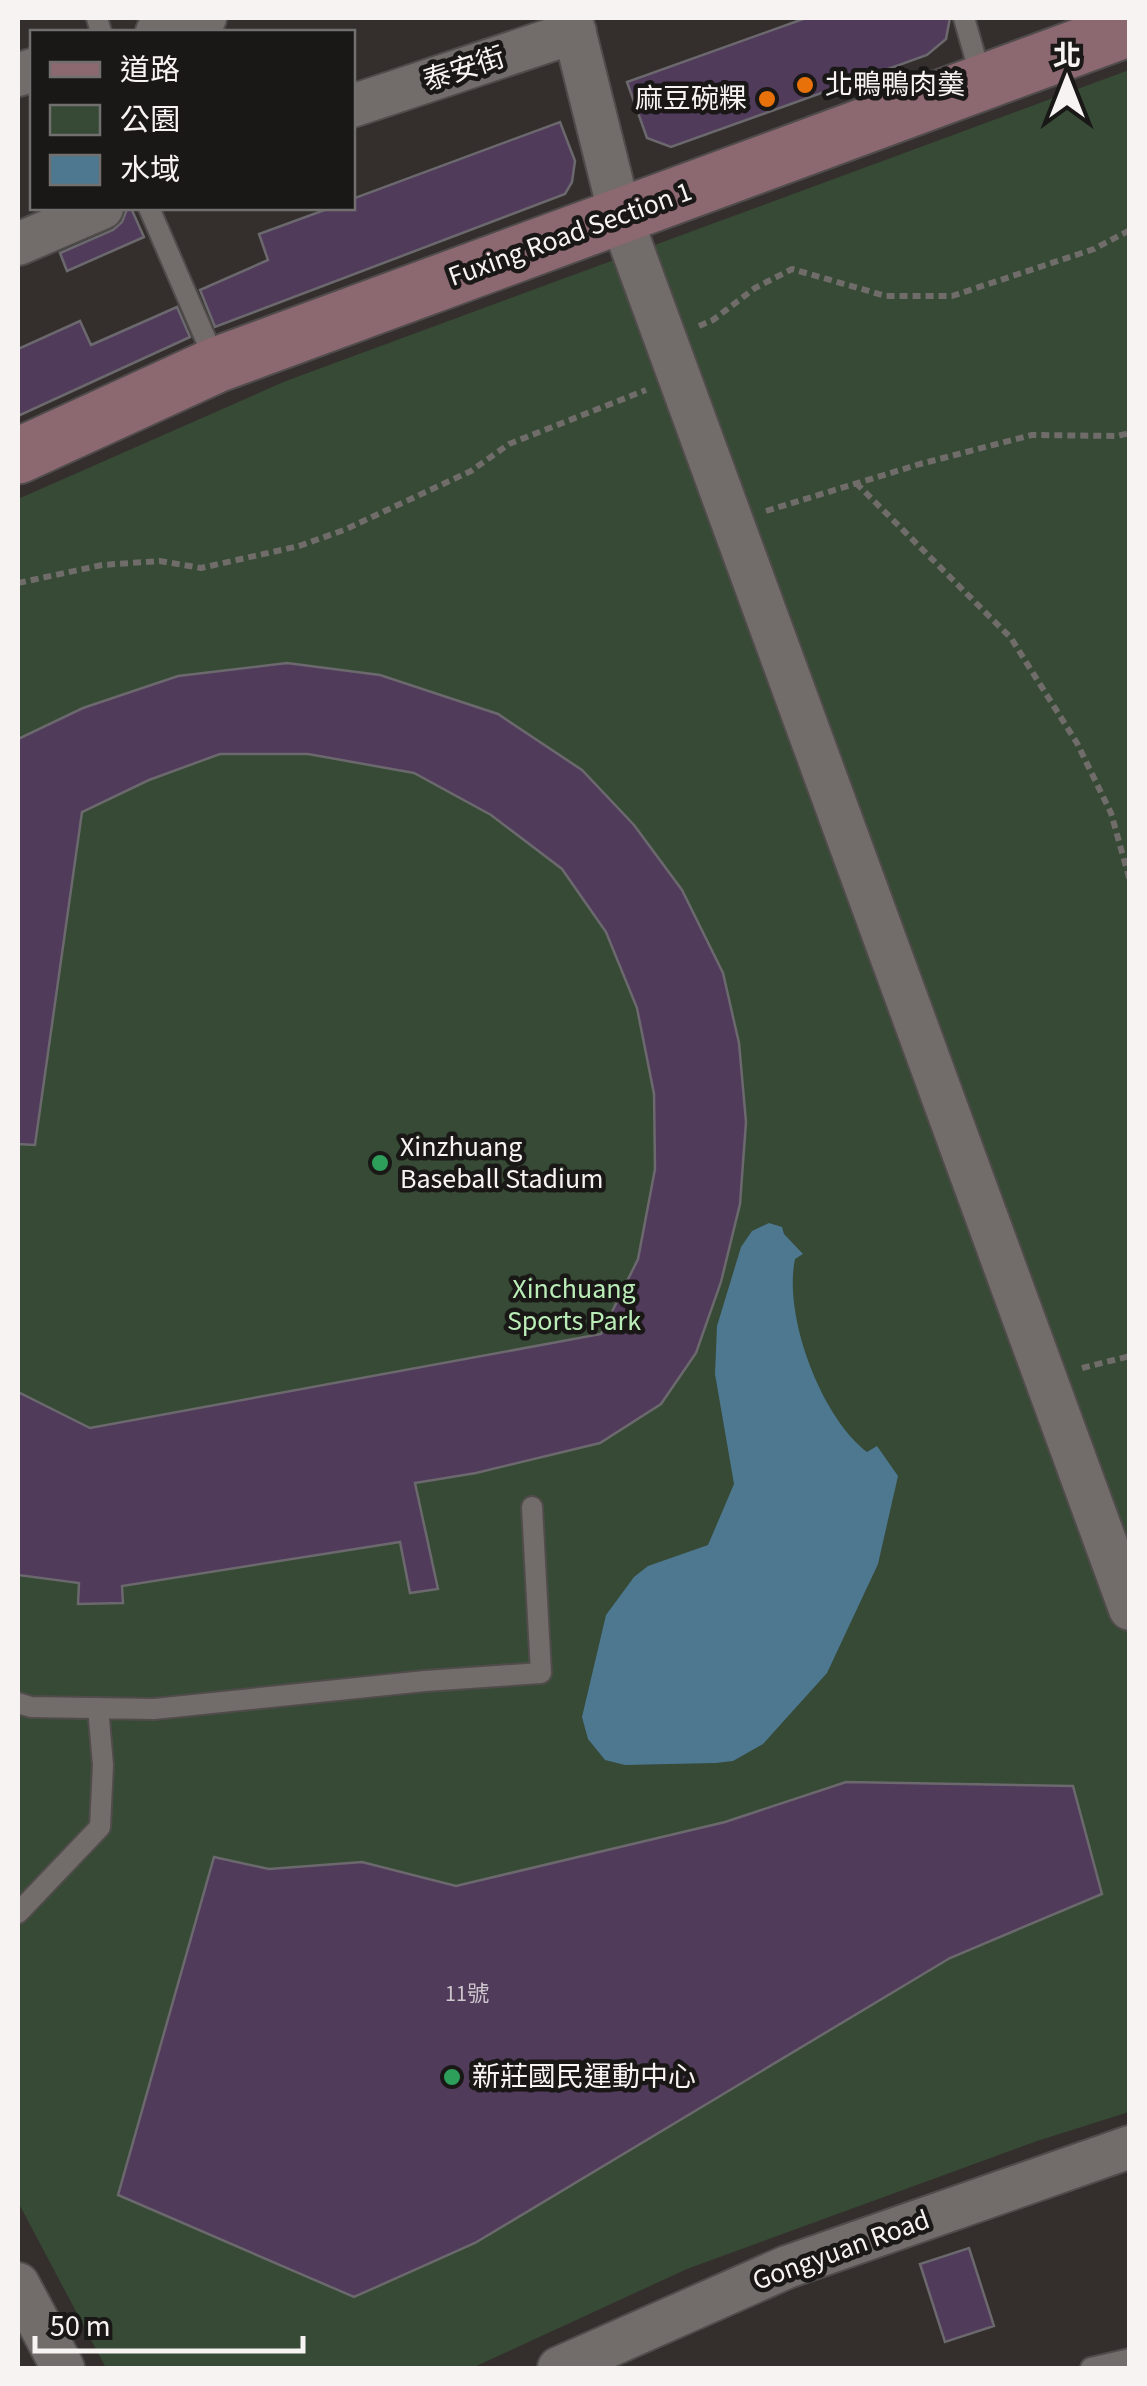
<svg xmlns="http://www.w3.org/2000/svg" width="1147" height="2386" font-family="'Source Sans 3','Noto Sans TC',sans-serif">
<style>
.green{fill:#364a35}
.water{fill:#4e7790}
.building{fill:#513b5b;stroke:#6b696d;stroke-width:2.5}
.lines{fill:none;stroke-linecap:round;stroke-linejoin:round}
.lane-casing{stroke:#504c4b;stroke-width:24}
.street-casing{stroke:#504c4b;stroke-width:46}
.secondary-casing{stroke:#504c4b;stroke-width:59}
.path{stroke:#706c6a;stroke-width:6;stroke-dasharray:8 5;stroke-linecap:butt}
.lane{stroke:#726c6a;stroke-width:20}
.street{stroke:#726c6a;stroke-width:42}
.secondary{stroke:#8c6870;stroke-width:55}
.food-dot{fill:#e8710a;stroke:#1a1817;stroke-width:4}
.leisure-dot{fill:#2e9e5b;stroke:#1a1817;stroke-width:4}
.labels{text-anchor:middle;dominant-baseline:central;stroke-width:9;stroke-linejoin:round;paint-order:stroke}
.number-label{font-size:22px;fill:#cdc5cc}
.street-label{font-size:28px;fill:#f6f3f2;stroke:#1a1817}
.poi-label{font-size:28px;fill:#f6f3f2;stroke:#1a1817;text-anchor:start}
.park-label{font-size:28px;fill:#baedb7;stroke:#1a1817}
</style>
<rect width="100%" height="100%" fill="#342f2d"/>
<!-- green -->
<path class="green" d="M1129 70V2112L1037 2141 687 2269 472 2368H106L18 2202V499L286 381Z"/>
<!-- water -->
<path class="water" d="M769 1223 782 1227 784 1234 803 1254 795 1259C783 1316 821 1417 867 1452L877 1446 898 1476 878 1564 827 1673 763 1744 733 1761 716 1763 625 1765 605 1760 588 1739 582 1717 606 1615 634 1577 648 1566 708 1545 734 1484 715 1374 717 1326 741 1247 752 1231Z"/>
<!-- building -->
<path class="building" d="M806 18H950L946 39 927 55 671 147 647 138 627 82Z
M560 122 575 161 572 182 565 194 215 327 200 290 268 260 259 234 330 208H352V199Z
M131 208 144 237 67 271 60 253 113 230 122 222 127 209Z
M177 307 190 337 18 416V349L80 321 91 345Z
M287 663 380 675 498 714 582 770 634 825 682 890 723 973 739 1043 746 1122 740 1204 721 1282 696 1353 661 1404 600 1443 476 1473 415 1483 438 1589 410 1593 400 1542 122 1586 123 1603 78 1604 79 1583 18 1575V1392L90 1428 601 1334 638 1259 655 1169 654 1094 637 1008 606 932 562 869 491 815 414 773 308 754H220L149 780 82 812 35 1145 18 1144V739L83 708 178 676Z
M846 1782 1073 1786 1102 1894 950 1958 475 2243 354 2297 118 2195 214 1857 269 1869 362 1862 456 1886 725 1822Z
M969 2248 994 2326 945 2342 920 2264Z"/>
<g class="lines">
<defs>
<path id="lane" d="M97 18 101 32
M964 18 982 81
M149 208 216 363
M18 1703 31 1707 154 1709 425 1681 541 1673 532 1507
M18 1913 100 1827 103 1765 98 1708
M1091 2368 1130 2359"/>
<path id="street" d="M571 18 620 215 1130 1609
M157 32 205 18
M18 75 32 70
M352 106 575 32
M18 244 102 208
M18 2284 63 2368
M559 2368 787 2267 1130 2147"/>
<path id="secondary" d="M18 456 216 365 1130 28"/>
</defs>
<!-- lane casing -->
<use href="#lane" class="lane-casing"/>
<!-- street casing -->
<use href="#street" class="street-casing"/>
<!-- secondary casing -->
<use href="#secondary" class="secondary-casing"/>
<!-- path -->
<path class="path" d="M699 326 713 320 755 288 792 269 886 296H952L1094 249 1130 230
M856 483 1011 638 1077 743 1111 813 1130 881
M766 511 920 464 1032 435 1117 436 1130 433
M18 583 102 565 160 561 201 568 299 546 344 530 471 471 509 444 646 390
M1082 1368 1130 1356"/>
<!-- lane -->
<use href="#lane" class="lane"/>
<!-- street -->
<use href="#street" class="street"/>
<!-- secondary -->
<use href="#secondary" class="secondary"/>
</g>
<!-- markers -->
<g class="food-dot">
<circle cx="805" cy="85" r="10"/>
<circle cx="767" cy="99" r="10"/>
</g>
<g class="leisure-dot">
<circle cx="380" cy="1163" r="10"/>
<circle cx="452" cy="2077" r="10"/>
</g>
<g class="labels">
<!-- number labels -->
<g class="number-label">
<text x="467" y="1994">11號</text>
</g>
<!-- street labels -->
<g class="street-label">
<text transform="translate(464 69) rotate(-18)">泰安街</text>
<text transform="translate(570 234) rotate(-20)">Fuxing Road Section 1</text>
<text transform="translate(841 2250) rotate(-20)">Gongyuan Road</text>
</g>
<!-- poi labels -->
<g class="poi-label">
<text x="825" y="85">北鴨鴨肉羮</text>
<text x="747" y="99" text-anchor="end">麻豆碗粿</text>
<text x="400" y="1147">Xinzhuang<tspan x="400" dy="32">Baseball Stadium</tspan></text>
<text x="472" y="2077">新莊國民運動中心</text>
</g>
<!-- park labels -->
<g class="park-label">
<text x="574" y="1289">Xinchuang<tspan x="574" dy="32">Sports Park</tspan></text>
</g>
</g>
<!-- border -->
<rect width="1147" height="2386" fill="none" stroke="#f6f3f2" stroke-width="40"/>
<!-- legend -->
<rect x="30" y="30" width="325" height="180" fill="#1a1817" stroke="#72706f" stroke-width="2.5"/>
<rect x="50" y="62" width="50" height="15" fill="#8c6870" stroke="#72706f" stroke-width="2.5"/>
<text x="120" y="80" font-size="30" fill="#f6f3f2">道路</text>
<rect x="50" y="105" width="50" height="30" fill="#364a35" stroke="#72706f" stroke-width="2.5"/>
<text x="120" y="130" font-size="30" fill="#f6f3f2">公園</text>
<rect x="50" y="155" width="50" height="30" fill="#4e7790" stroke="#72706f" stroke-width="2.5"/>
<text x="120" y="180" font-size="30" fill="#f6f3f2">水域</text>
<!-- north arrow -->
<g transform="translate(1067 80)" stroke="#1a1817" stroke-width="8" paint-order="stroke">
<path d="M0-8L18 38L0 25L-18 38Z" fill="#f6f3f2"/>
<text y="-15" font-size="28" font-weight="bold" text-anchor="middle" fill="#f6f3f2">北</text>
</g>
<!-- scale -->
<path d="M35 2336v15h268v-15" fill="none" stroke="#f6f3f2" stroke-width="5"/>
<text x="50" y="2336" font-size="30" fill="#f6f3f2" stroke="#1a1817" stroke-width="8" paint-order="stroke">50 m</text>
</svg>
